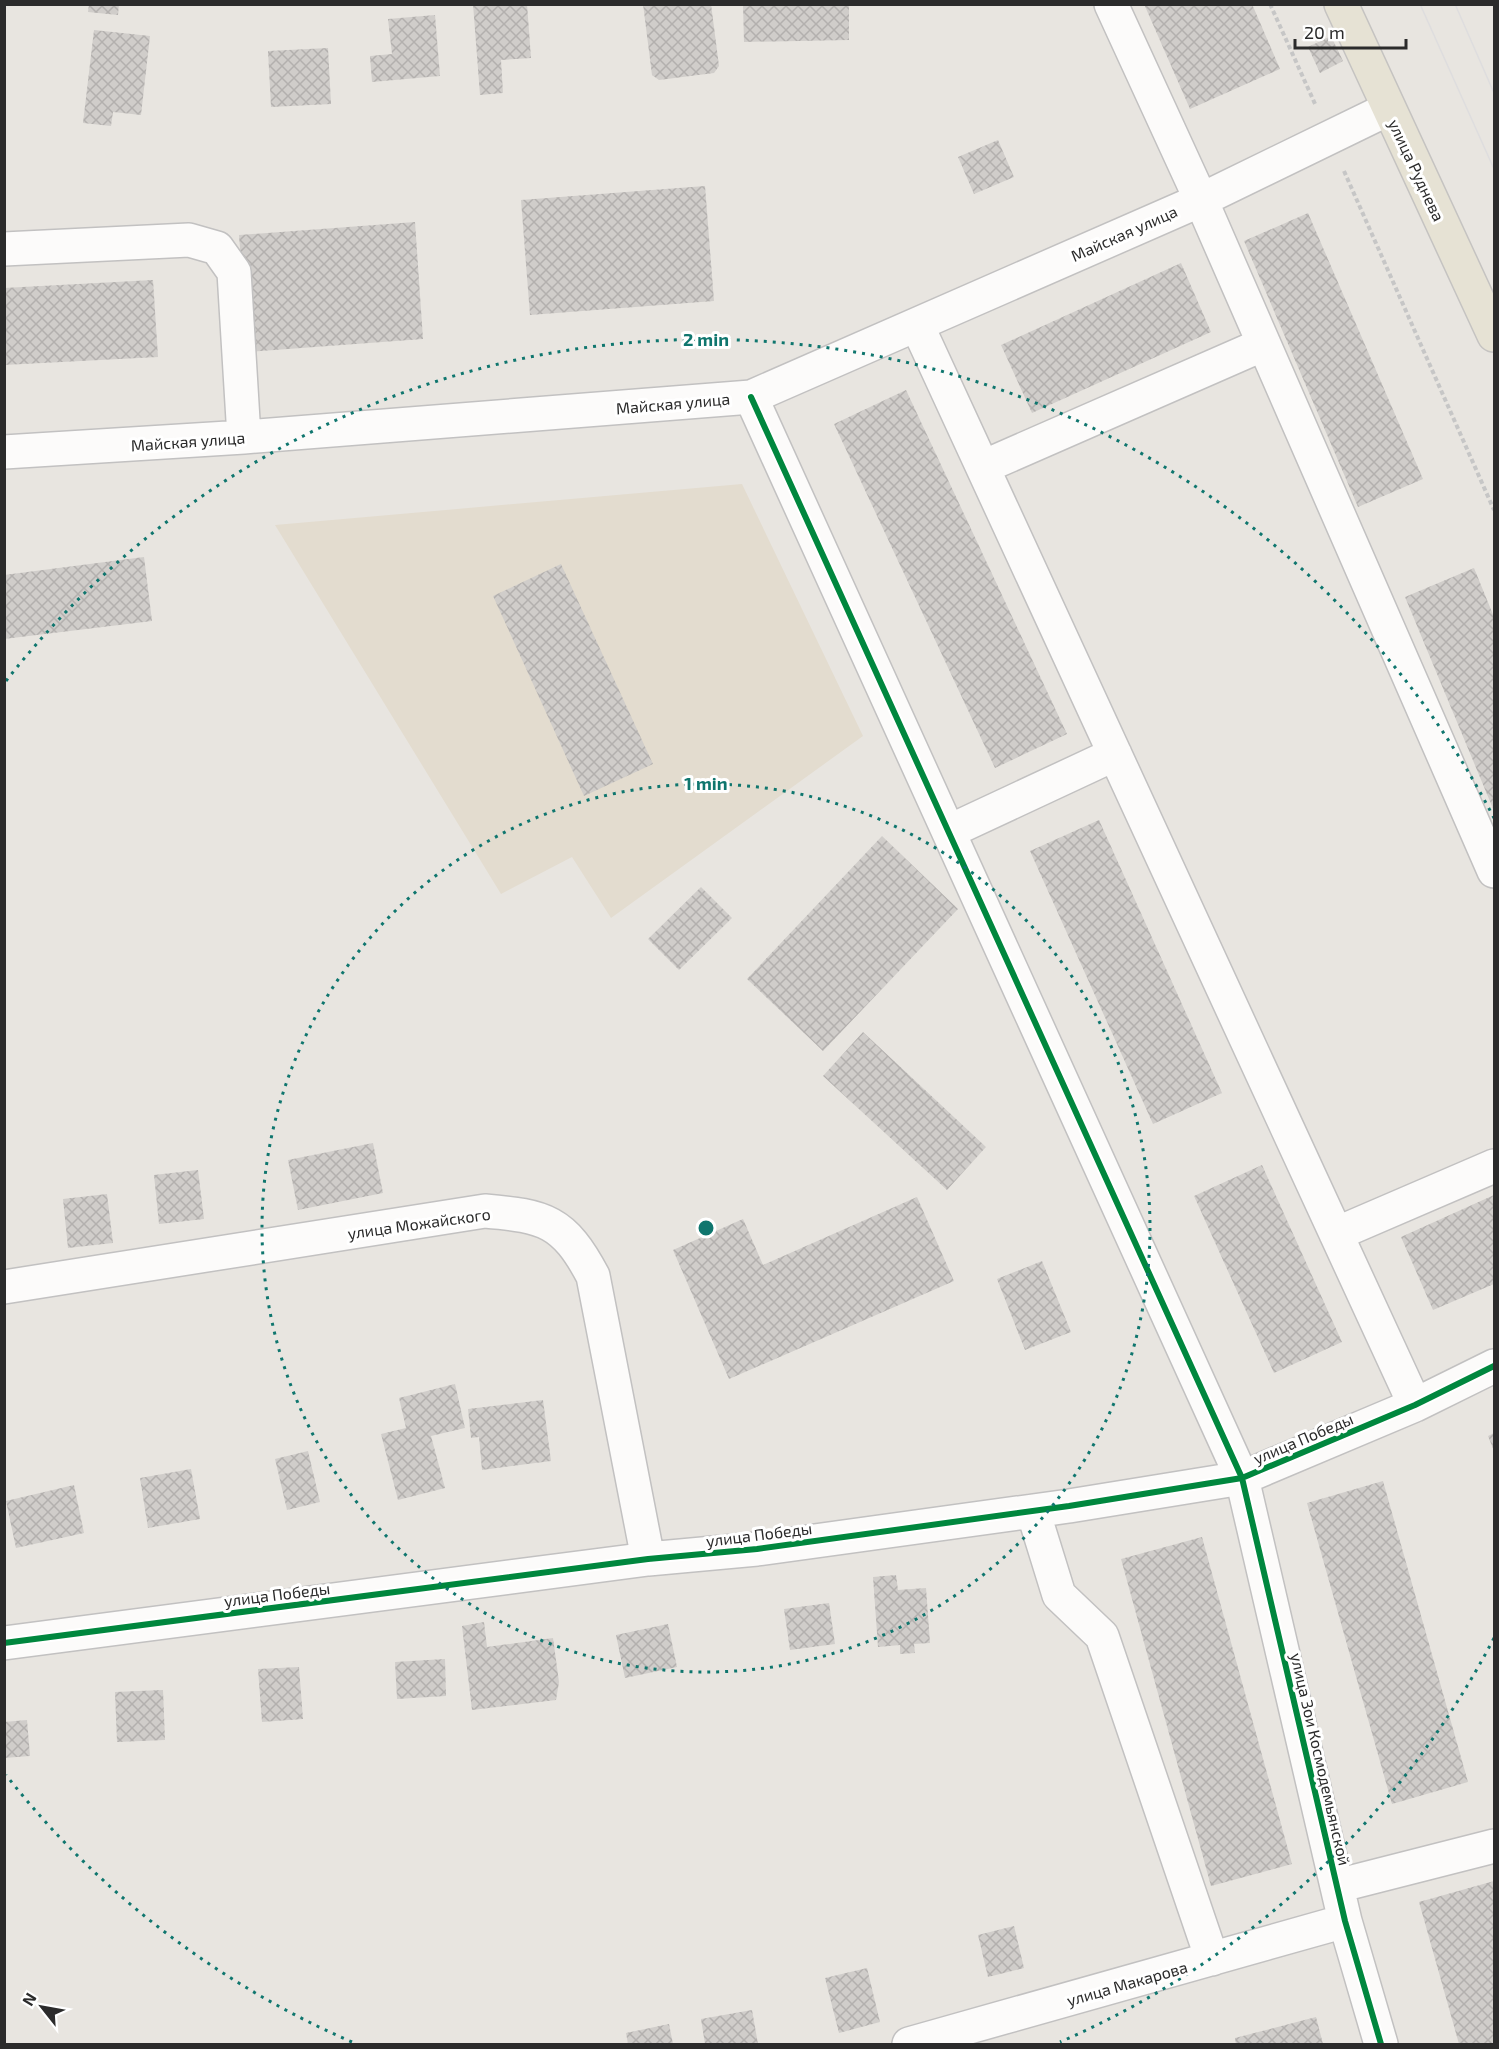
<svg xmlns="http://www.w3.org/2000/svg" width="1499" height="2049" font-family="'Exo 2',sans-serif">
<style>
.education{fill:#e3dccf}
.building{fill:url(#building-cross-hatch)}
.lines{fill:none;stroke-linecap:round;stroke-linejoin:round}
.minor-casing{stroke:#c2c1c1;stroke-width:36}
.major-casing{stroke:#c5c3c1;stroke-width:36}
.path{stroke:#c6c6c6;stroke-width:4;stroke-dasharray:4.5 3;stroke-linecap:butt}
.minor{stroke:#fcfbfa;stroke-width:33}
.major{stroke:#e6e2d4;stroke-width:33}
.tram{stroke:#deddde;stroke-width:1.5}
.cycleway-casing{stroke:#fff;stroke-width:10}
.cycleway{stroke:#00873e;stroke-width:6}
.ring{fill:none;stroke:#0f766e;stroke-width:3;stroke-dasharray:3 6}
.labels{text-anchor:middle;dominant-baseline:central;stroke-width:6;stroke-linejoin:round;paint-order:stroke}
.street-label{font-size:16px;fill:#2b2b2b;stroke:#fff}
.centre{fill:#0f766e;stroke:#fff;stroke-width:3}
.ring-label{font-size:18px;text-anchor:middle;font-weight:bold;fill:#0f766e;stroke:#fff;stroke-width:6;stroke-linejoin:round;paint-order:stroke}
</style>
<defs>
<pattern id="building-cross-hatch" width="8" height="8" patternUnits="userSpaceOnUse" patternTransform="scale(1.5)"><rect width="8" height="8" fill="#d0cdca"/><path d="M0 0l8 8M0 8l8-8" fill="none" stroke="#b3b0ae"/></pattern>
</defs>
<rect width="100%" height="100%" fill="#e8e5e0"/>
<!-- education -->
<path class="education" d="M742 484 863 736 611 918 572 857 501 894 275 525Z"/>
<!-- building -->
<path class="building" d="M89 4H119L118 15 88 12Z
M473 4H527L531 58 501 60 503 93 480 95Z
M643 4H711L719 66 714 73 659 80 652 75Z
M743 4H849V40L744 42Z
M1144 4H1252L1280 69 1190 109Z
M435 15 440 76 372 82 370 56 392 54 388 19Z
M94 30 150 36 141 115 113 112 111 126 83 123Z
M1331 36 1343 61 1320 73 1308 47Z
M328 48 331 104 271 107 268 51Z
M998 140 1014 177 974 194 958 157Z
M705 186 714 301 530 315 521 200Z
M1308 213 1423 479 1358 507 1244 241Z
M415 222 423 339 248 352 239 235Z
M1181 263 1211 332 1032 413 1001 345Z
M153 280 158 357 4 365V288Z
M906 390 1067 734 995 768 834 424Z
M144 557 152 621 4 639V575Z
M561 564 653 764 584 796 493 596Z
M1474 568 1494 617V811L1405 597Z
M1099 820 1222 1093 1153 1124 1030 851Z
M882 836 958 909 823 1051 747 979Z
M701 887 732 918 679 970 648 939Z
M863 1032 986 1147 947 1190 823 1076Z
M373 1143 383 1193 298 1210 288 1160Z
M1262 1165 1342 1342 1274 1373 1194 1196Z
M198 1170 204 1219 159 1224 154 1175Z
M107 1194 113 1243 68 1248 63 1199Z
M1494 1195V1284L1433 1310 1401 1237Z
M917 1197 954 1281 729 1379 673 1250 743 1219 763 1265Z
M1042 1261 1071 1332 1025 1350 997 1279Z
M455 1384 465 1428 431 1436 445 1488 398 1500 381 1434 406 1428 399 1398Z
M543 1400 551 1461 482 1470 479 1437 471 1438 468 1409Z
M1494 1433V1451L1488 1436Z
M308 1451 320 1502 287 1510 275 1459Z
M191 1469 200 1519 148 1528 140 1478Z
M1383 1481 1468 1782 1392 1804 1307 1503Z
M74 1485 84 1533 16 1548 6 1501Z
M1202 1537 1292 1864 1211 1886 1121 1559Z
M896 1575 898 1590 926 1588 930 1643 914 1644 915 1653 900 1654V1645L878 1647 873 1577Z
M829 1603 835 1644 790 1650 784 1609Z
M484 1622 487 1647 553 1638 559 1682 556 1700 472 1710 462 1626Z
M668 1624 677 1667 625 1678 616 1635Z
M445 1659 446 1696 397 1699 395 1662Z
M299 1667 303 1719 262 1722 258 1669Z
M163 1690 165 1740 117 1742 115 1692Z
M27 1720 30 1756 4 1758V1722Z
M1494 1881V2044H1459L1419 1902Z
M1014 1926 1024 1968 988 1977 978 1935Z
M867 1968 880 2022 839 2033 825 1978Z
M752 2010 758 2044H705L701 2019Z
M1316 2017 1323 2044H1236L1235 2038Z
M669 2024 673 2044H628L626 2033Z"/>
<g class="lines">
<defs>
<path id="minor" d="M1111 4 1201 200 1494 871
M4 249 189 240 217 248 234 272 244 437
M917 325 1415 1405
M751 397 1242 1478 1345 1921 1381 2044
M4 452 244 437 751 397 1201 200 1388 109
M983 467 1264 344
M950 831 1115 754
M1336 1234 1494 1166
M4 1287 485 1211C545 1216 564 1221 593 1276L648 1559
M1033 1511 1059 1595 1102 1636 1212 1959
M4 1643 648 1559 757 1549 1069 1506 1242 1478 1415 1405 1494 1366
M1337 1886 1494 1846
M909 2044 1345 1921"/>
<path id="major" d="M1341 4 1494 335"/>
</defs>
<!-- minor casing -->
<use href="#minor" class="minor-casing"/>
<!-- major casing -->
<use href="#major" class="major-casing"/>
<!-- path -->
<path class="path" d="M1270 4 1316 106
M1344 171 1494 510"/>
<!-- minor -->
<use href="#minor" class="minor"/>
<!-- major -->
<use href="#major" class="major"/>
<!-- tram -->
<path class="tram" d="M1420 4 1494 169
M1455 4 1494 93"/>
<defs>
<path id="cycleway" d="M751 397 1242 1478 1345 1921 1381 2044
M4 1643 648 1559 757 1549 1069 1506 1242 1478 1415 1405 1494 1366"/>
</defs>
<!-- cycleway casing -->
<use href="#cycleway" class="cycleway-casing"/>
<!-- cycleway -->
<use href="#cycleway" class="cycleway"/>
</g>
<!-- distance rings -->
<g class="ring">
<circle cx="706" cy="1228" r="444"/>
<path d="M1494 1638A888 888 0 0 1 1060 2042M352 2042A888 888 0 0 1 6 1775M6 681A888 888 0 0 1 1494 818"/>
</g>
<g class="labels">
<!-- street labels -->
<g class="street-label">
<text transform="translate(1417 170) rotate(65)">улица Руднева</text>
<text transform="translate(1124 233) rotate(-24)">Майская улица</text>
<text transform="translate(673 403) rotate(-5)">Майская улица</text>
<text transform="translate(188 441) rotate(-4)">Майская улица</text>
<text transform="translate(419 1223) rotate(-8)">улица Можайского</text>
<text transform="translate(1303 1438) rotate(-23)">улица Победы</text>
<text transform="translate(759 1534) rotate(-7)">улица Победы</text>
<text transform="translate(277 1594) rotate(-7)">улица Победы</text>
<text transform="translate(1321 1759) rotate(77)">улица Зои Космодемьянской</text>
<text transform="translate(1127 1983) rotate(-16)">улица Макарова</text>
</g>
</g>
<circle cx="706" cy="1228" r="9" class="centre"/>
<g class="ring-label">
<text x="706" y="346">2 min</text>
<text x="706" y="790">1 min</text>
</g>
<!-- border -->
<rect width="1499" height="2049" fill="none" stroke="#2b2b2b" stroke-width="12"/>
<!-- north arrow -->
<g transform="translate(42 2007) rotate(301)" stroke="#ffffff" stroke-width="4.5" paint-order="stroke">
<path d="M0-4.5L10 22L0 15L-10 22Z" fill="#2b2b2b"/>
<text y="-9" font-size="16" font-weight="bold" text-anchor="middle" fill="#2b2b2b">N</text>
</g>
<!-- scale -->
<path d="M1295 39v9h111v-9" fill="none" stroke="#2b2b2b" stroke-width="3"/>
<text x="1304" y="39" font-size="18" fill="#2b2b2b" stroke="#ffffff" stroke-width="4.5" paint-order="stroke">20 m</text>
</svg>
